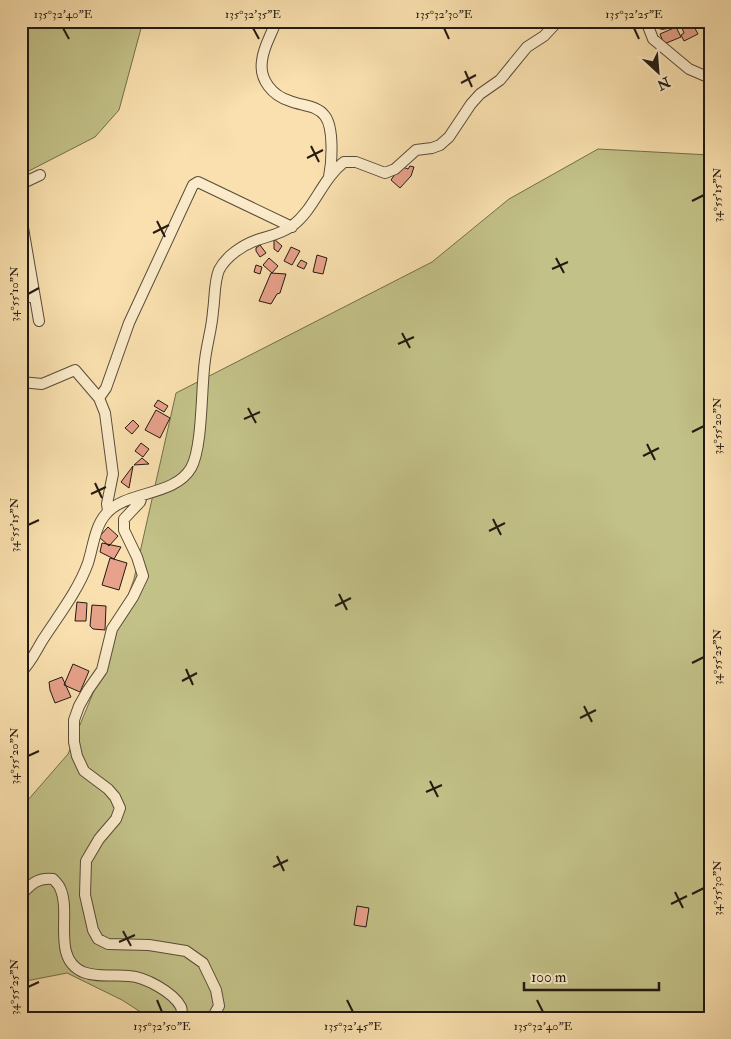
<svg xmlns="http://www.w3.org/2000/svg" width="731" height="1039" font-family="'IM FELL Double Pica',serif">
<style>
.green{fill:#c2c187;stroke:#726e4d}
.building{fill:#e8a28b;stroke:#231a13}
.lines{fill:none;stroke-linecap:round;stroke-linejoin:round}
.minor-casing{stroke:#584c3a;stroke-width:12}
.minor{stroke:#fbebca;stroke-width:10}
.ticks{fill:none;stroke:#231a13;stroke-width:2}
.neatline{fill:none;stroke:#231a13;stroke-width:2}
.ticks-label{font-size:12px;text-anchor:middle;fill:#231a13}
</style>
<rect width="100%" height="100%" fill="#f9e0ae"/>
<filter id="stains"><feTurbulence type="fractalNoise" baseFrequency=".004" numOctaves="4"/><feColorMatrix values="0 0 0 0 .2 0 0 0 0 .09 0 0 0 0 .02 0 0 0 .5 -.17"/></filter>
<radialGradient id="worn" r=".72"><stop offset=".6" stop-color="#630" stop-opacity="0"/><stop offset="1" stop-color="#630" stop-opacity=".3"/></radialGradient>
<!-- green -->
<path class="green" d="M21 21H143L119 110 95 137 21 175Z
M598 149 710 155V1018H150L122 1000 67 973 21 982V808L68 754 98 681 134 579 176 393 432 262 509 199Z"/>
<!-- building -->
<path class="building" d="M692 23 698 34 684 41 681 35 684 33 682 28Z
M676 27 681 37 664 44 660 34Z
M410 166 414 167 411 176 400 188 391 180 395 174 403 167 408 169Z
M274 239 282 246 278 252 274 249Z
M260 245 266 253 260 257 256 251V248Z
M291 247 300 251 292 265 284 261Z
M317 255 327 258 323 274 313 272Z
M269 258 278 266 272 273 263 265Z
M301 260 307 263 304 269 297 266Z
M256 265 262 267 260 274 254 272Z
M271 273 286 274 280 293 277 294 271 304 259 301Z
M158 400 168 406 164 412 154 406Z
M156 410 170 418 160 438 145 430Z
M133 420 139 426 132 434 125 428Z
M141 443 149 449 143 457 135 451Z
M142 458 149 464 134 465Z
M133 466 129 488 121 482Z
M108 527 118 536 109 546 99 537Z
M102 543 121 547 114 559 100 552Z
M110 558 127 563 119 590 102 585Z
M77 602 87 603 86 621H75Z
M92 605 106 606 105 630 93 629 90 626Z
M73 664 89 671 80 692 64 685Z
M62 677 71 697 55 703 50 690 49 682Z
M357 906 369 908 366 927 354 925Z"/>
<g class="lines">
<defs>
<path id="minor" d="M276 21C272 34 263 47 262 61 259 80 273 96 290 101 302 106 317 105 325 116 334 128 332 162 329 177
M646 21 653 39 689 69 710 78
M654 21 663 24 677 21
M21 184 40 175
M21 216 39 321
M21 300 34 294
M21 382 42 384 75 370 99 398 105 413 113 474 107 504 108 511
M99 398 106 388 129 323 193 185 198 182 292 227
M142 496 140 502 124 519V530L137 557 143 576 133 597 112 629 102 670 88 690 79 706 74 720V742L77 756 84 771 108 789 115 797 120 808 116 819 99 839 86 861 85 895 93 930 98 939 108 944 149 945 186 951 203 963 216 990 219 1006 212 1018
M21 672C30 664 36 651 42 641 58 616 78 591 88 563 93 547 95 526 106 514 126 490 174 497 191 468 203 447 201 386 205 360 207 343 212 328 213 311 215 298 214 282 219 270 226 256 243 245 257 240 269 236 281 234 292 226 314 210 322 179 344 162H356L385 173 395 169 416 150 432 148 440 145 449 137 471 104 480 94 500 80 527 47 544 36 558 21
M21 895C31 884 38 877 53 879 55 881 59 885 60 888 72 913 51 958 83 972 98 978 114 974 129 976 145 977 173 992 181 1007 182 1010 182 1014 182 1018"/>
</defs>
<!-- minor casing -->
<use href="#minor" class="minor-casing"/>
<!-- minor -->
<use href="#minor" class="minor"/>
</g>
<!-- ticks -->
<path class="ticks" d="M63 28 69 39M253 28 259 39M444 28 449 39M634 28 639 39M465 71 472 87M461 83 476 75M311 146 319 162M307 158 323 150M692 201 704 195M157 221 165 237M153 233 169 225M556 258 564 273M552 269 568 262M28 294 39 288M402 333 410 348M398 344 414 337M248 408 256 423M244 419 260 412M692 432 704 426M647 444 655 460M643 456 659 448M95 483 102 498M91 494 106 487M493 519 501 535M28 525 39 520M489 531 505 523M339 594 347 610M335 606 351 598M692 663 704 657M186 669 193 685M182 681 197 673M584 706 592 722M580 718 596 710M28 756 39 751M430 781 438 797M426 792 442 785M277 856 284 871M273 867 288 860M675 892 683 908M692 894 704 888M671 904 687 896M123 931 131 946M119 942 135 935M28 987 39 982M157 1000 162 1012M347 1000 353 1012M537 1000 543 1012"/>
<!-- margin -->
<rect width="731" height="1039" fill="none" stroke="#f9e0ae" stroke-width="55"/>
<!-- north arrow -->
<g transform="translate(658 72) rotate(154)" stroke="#fbebca" stroke-width="4" paint-order="stroke">
<path d="M0-4L9 19L0 12L-9 19Z" fill="#231a13"/>
<text y="-8" font-size="14" font-weight="bold" text-anchor="middle" fill="#231a13">N</text>
</g>
<!-- scale -->
<path d="M524 982v8h135v-8" fill="none" stroke="#231a13" stroke-width="2.5"/>
<text x="531" y="982" font-size="15" fill="#231a13" stroke="#fbebca" stroke-width="4" paint-order="stroke">100 m</text>
<rect x="28" y="28" width="676" height="984" class="neatline"/>
<g class="ticks-label">
<text x="63" y="18">135°32'40"E</text>
<text x="253" y="18">135°32'35"E</text>
<text x="444" y="18">135°32'30"E</text>
<text x="634" y="18">135°32'25"E</text>
<text transform="translate(717 195) rotate(-90)" y="4">34°55'15"N</text>
<text transform="translate(14 294) rotate(-90)" y="4">34°55'10"N</text>
<text transform="translate(717 426) rotate(-90)" y="4">34°55'20"N</text>
<text transform="translate(14 525) rotate(-90)" y="4">34°55'15"N</text>
<text transform="translate(717 657) rotate(-90)" y="4">34°55'25"N</text>
<text transform="translate(14 756) rotate(-90)" y="4">34°55'20"N</text>
<text transform="translate(717 888) rotate(-90)" y="4">34°55'30"N</text>
<text transform="translate(14 987) rotate(-90)" y="4">34°55'25"N</text>
<text x="162" y="1030">135°32'50"E</text>
<text x="353" y="1030">135°32'45"E</text>
<text x="543" y="1030">135°32'40"E</text>
</g>
<rect width="100%" height="100%" filter="url(#stains)"/>
<rect width="100%" height="100%" fill="url(#worn)"/>
</svg>
